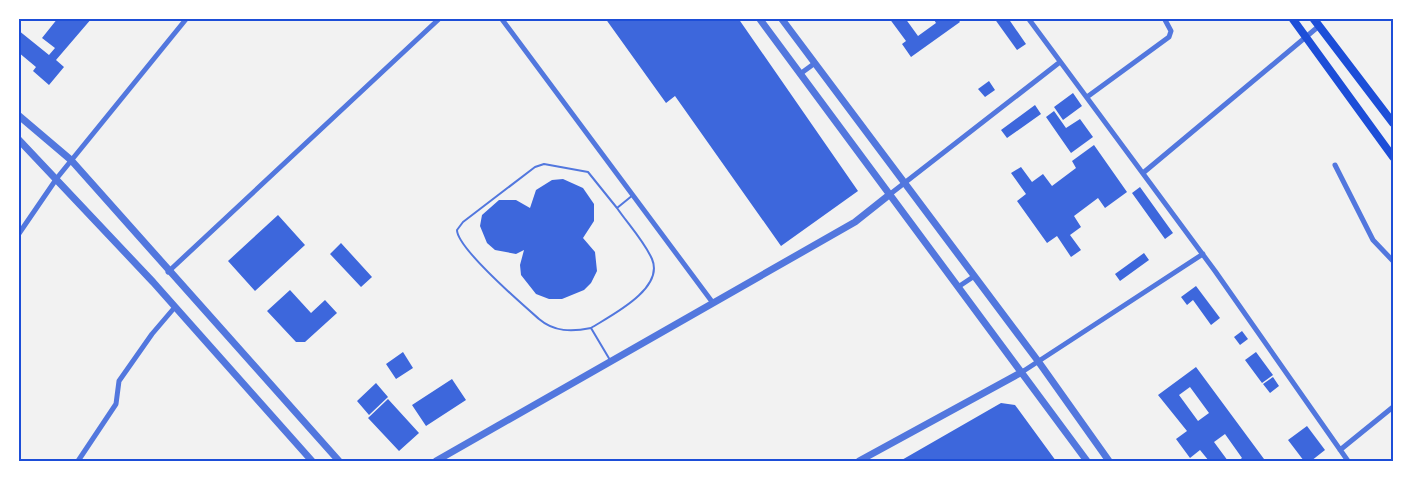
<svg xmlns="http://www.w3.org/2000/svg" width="1411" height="479" font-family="Arial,sans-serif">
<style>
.building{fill:#3d67dc;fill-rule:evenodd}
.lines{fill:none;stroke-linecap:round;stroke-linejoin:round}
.service{stroke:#5277de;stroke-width:2}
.minor{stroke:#5277de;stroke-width:5}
.tertiary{stroke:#5277de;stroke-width:7}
.secondary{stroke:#1d4ed8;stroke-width:8}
.neatline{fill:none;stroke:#1d4ed8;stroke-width:2}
</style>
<rect width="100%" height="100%" fill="#f2f2f2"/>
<!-- building -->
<path class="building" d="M58 18H92L56 60 64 67 49 85 33 71 36 67 18 52V30L49 55 55 48 42 38Z
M605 18H738L858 191 781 246 675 96 666 103Z
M889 18H905L918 36 936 23 933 18H957L960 22 911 57 902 44 906 41Z
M994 18H1008L1026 44 1017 50Z
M989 81 995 90 985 97 978 89Z
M1073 93 1082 106 1063 120 1054 107Z
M1035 105 1041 114 1007 138 1001 130Z
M1054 111 1066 128 1080 119 1093 137 1071 153 1046 117Z
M1094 145 1127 192 1105 208 1098 198 1074 216 1081 227 1070 235 1081 250 1071 257 1057 236 1047 243 1017 201 1026 194 1011 173 1021 167 1032 182 1043 174 1052 186 1076 168 1072 161Z
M563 179 583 188 594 204V221L583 238 595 252 597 271 591 283 584 290 562 299H549L536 294 521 275 520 265 524 250 516 254 495 250 487 243 480 226 482 215 499 200H516L530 208 536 190 552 180Z
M1140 187 1173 233 1165 239 1132 193Z
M278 215 305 245 255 291 228 261Z
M341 243 372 277 361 287 330 254Z
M1144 253 1149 260 1120 281 1115 274Z
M1196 286 1220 318 1211 325 1193 300 1187 305 1181 297Z
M290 290 311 313 325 300 337 313 305 342H296L267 311Z
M1242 331 1248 339 1240 345 1234 337Z
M403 352 413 368 396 379 386 364Z
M1256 352 1273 375 1262 383 1245 360Z
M1196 367 1264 459 1261 461H1238L1242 458 1225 434 1214 442 1228 461H1209L1200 450 1190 458 1176 439 1187 431 1158 395ZM1190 387 1209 413 1198 421 1179 395Z
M1273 377 1279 386 1270 393 1263 384Z
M452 379 466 400 426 426 412 405Z
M376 383 388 397 369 415 357 401Z
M388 399 419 433 399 451 368 418Z
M1001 403 1015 405 1056 461H900Z
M1307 426 1325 450 1311 461H1304L1288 440Z"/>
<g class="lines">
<!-- service -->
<path class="service" d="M591 328C610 316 665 289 652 259 644 241 628 224 617 208L633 195
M610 360 591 328C572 332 554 332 539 319 523 305 457 248 457 230L463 222 535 167 544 164 588 172 617 208"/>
<!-- minor -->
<path class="minor" d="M501 18 713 303
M1028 18 1215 271 1348 461
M800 74 815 63
M1087 97 1169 37 1171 31 1164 18
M1335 165 1373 240 1393 261
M1143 173 1319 26
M889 195 1060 62
M18 235 57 178 187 18
M168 272 440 18
M958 287 973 277
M1022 372 1203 254
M1340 450 1393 407
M78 461 116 404 119 381 152 334 175 307"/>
<!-- tertiary -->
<path class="tertiary" d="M759 18 1087 461
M781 18 1038 361 1109 461
M18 115 71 160 339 461
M18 139 153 282 312 461
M436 461 855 222 889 195
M859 461 1022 372"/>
<!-- secondary -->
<path class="secondary" d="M1292 18 1393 157
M1313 18 1393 123"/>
</g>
<!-- border -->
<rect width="1411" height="479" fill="none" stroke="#ffffff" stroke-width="39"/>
<rect x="20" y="20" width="1372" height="440" class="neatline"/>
</svg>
